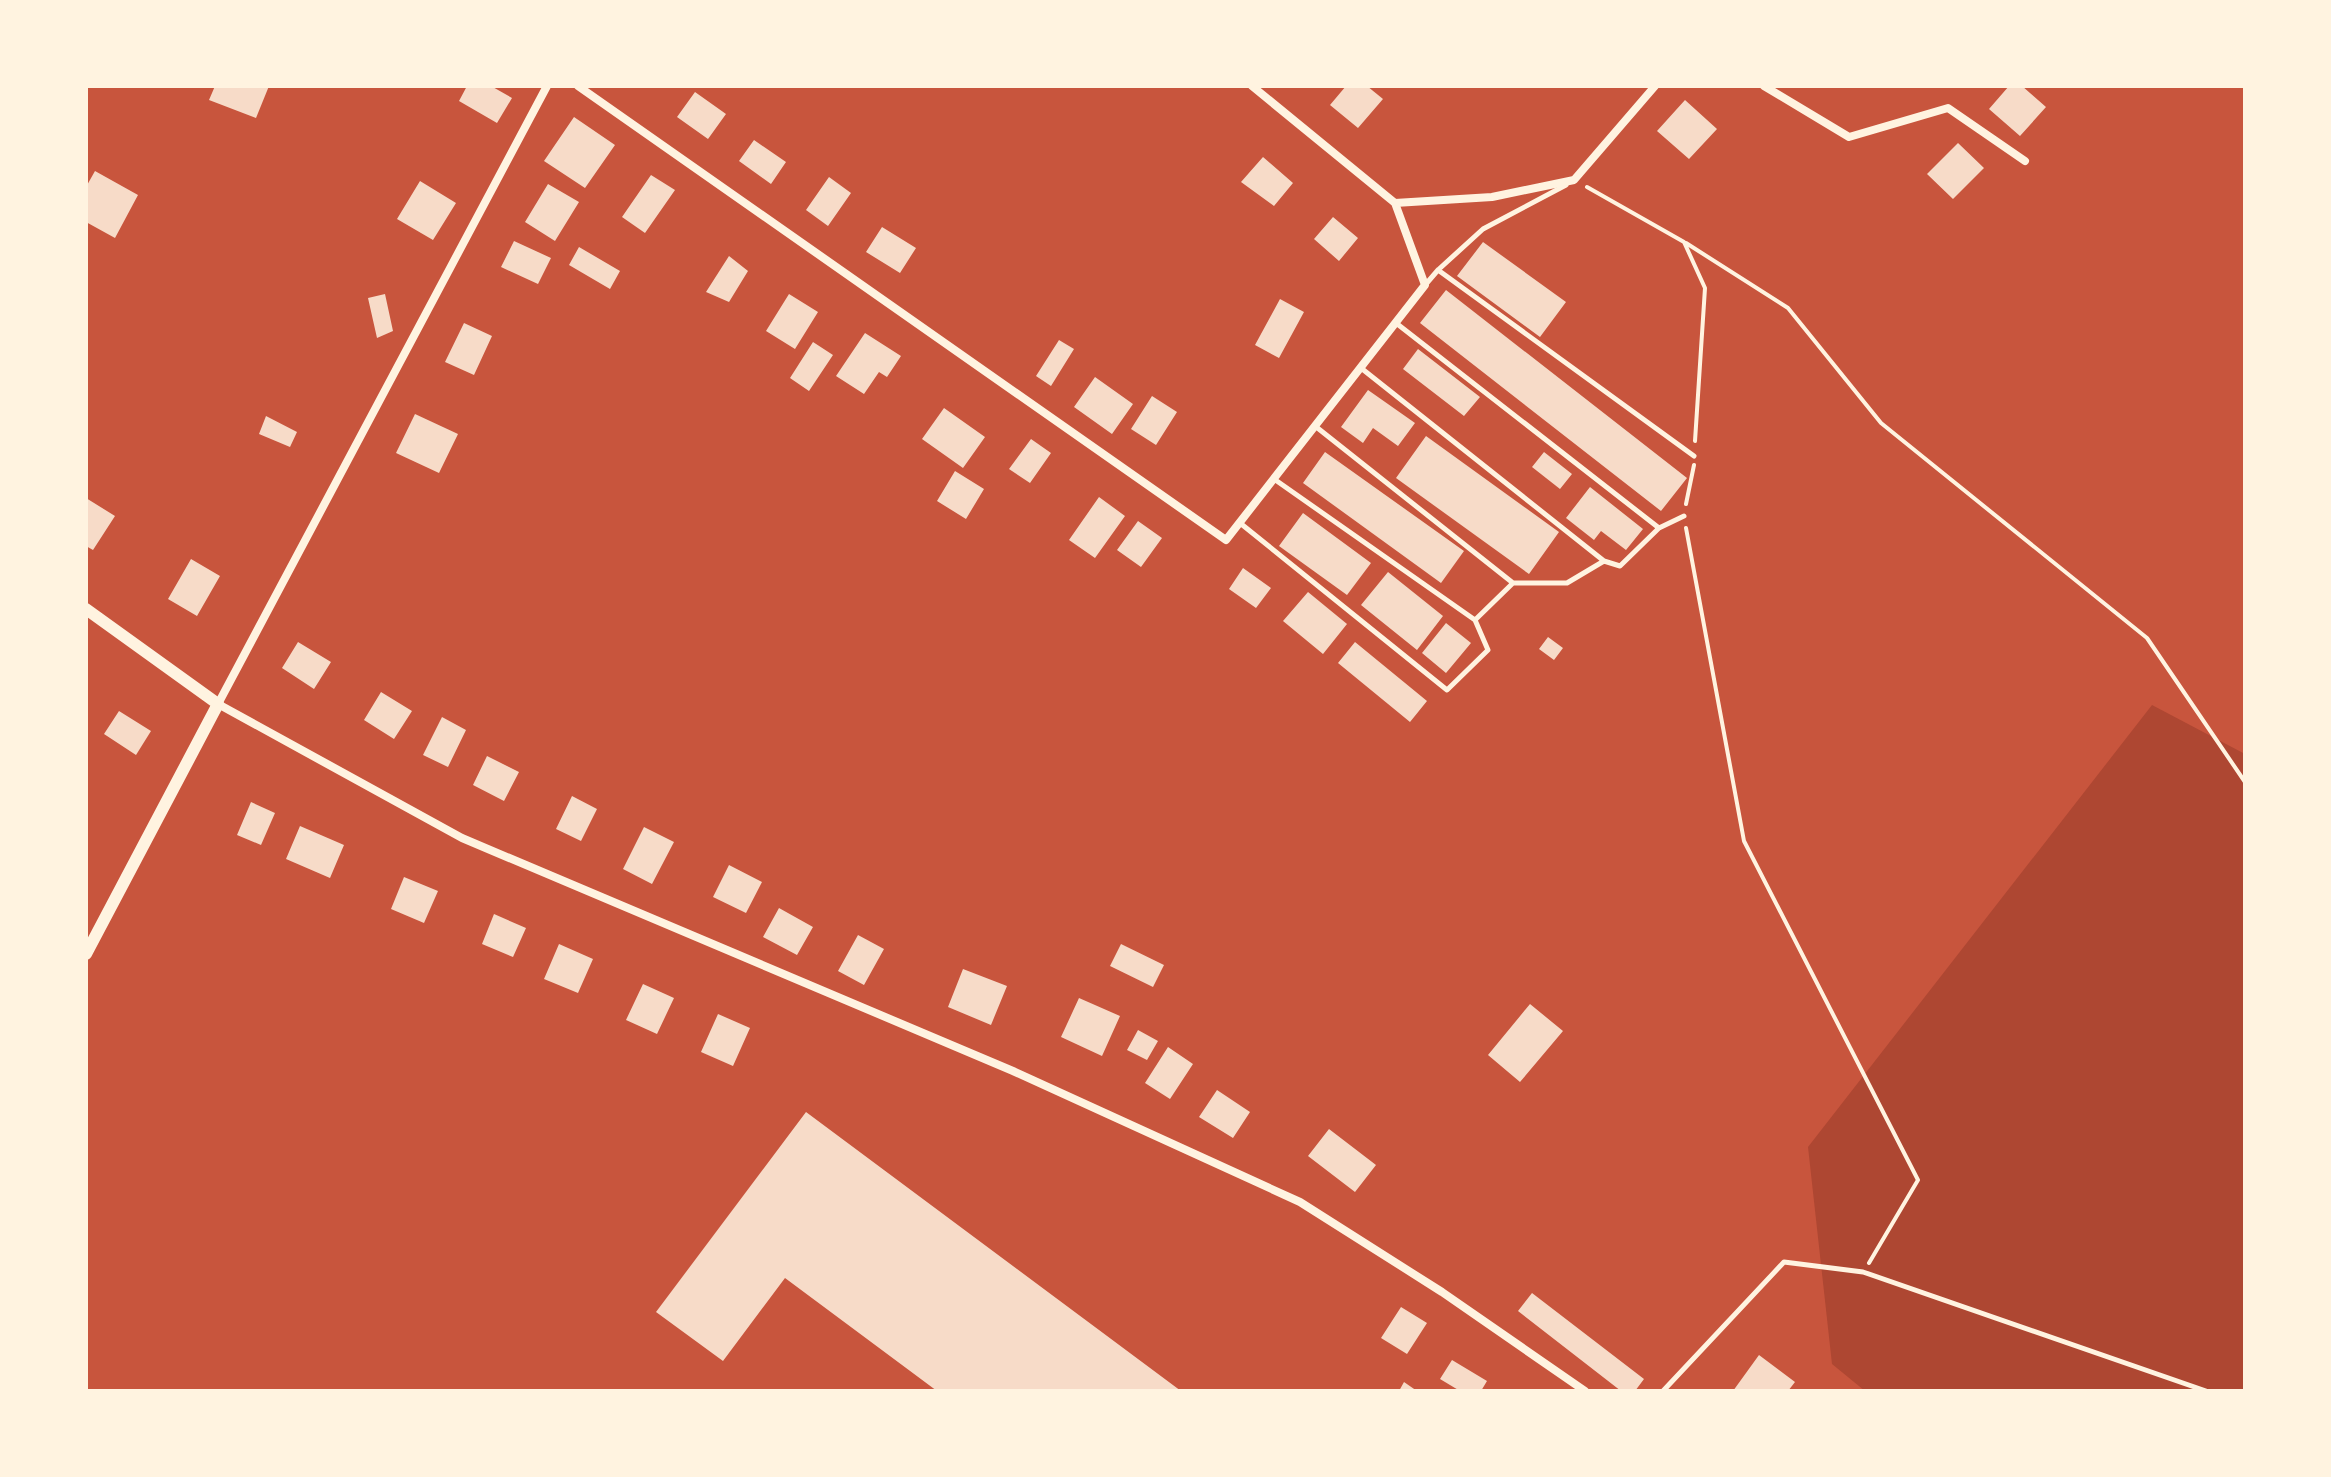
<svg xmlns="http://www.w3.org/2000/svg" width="2331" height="1477" font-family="Ubuntu,sans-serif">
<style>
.green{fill:#ae4732}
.building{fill:#f7dbc8}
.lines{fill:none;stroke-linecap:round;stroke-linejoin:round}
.path{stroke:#fff3e0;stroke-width:4}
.service{stroke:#fff3e0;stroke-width:5}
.minor{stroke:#fff3e0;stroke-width:8}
.tertiary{stroke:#fff3e0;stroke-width:12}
</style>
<rect width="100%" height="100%" fill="#c8553d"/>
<!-- green -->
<path class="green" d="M2152 705 2245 754V1391H1865L1832 1364 1808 1147Z"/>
<!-- building -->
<path class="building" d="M215 86H269L256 118 209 100Z
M467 86H491L512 98 497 123 459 101Z
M1346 86H1367L1383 99 1358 128 1330 105Z
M2009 86H2022L2046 107 2020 136 1989 109Z
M695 92 726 114 708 139 677 117Z
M1685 100 1717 129 1689 159 1657 131Z
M574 117 615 145 585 188 544 161Z
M754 140 786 162 771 184 739 161Z
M1958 143 1984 168 1953 199 1927 174Z
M1263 157 1293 183 1274 206 1241 182Z
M95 171 138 195 115 238 86 222V187Z
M651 175 675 190 645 233 622 217Z
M829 177 851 193 828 226 806 210Z
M420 181 456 203 433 240 397 219Z
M548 184 579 202 555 241 525 222Z
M1333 217 1358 238 1339 261 1314 239Z
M882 227 916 248 900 273 866 252Z
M514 241 551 258 538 284 501 267Z
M1483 242 1566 302 1540 337 1457 276Z
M579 247 620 271 610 289 569 265Z
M729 256 748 271 729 302 706 292Z
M1446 290 1687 478 1661 511 1420 323Z
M385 294 393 331 377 338 368 298Z
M789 294 818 312 795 349 766 331Z
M1280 299 1304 312 1279 358 1255 345Z
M464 323 492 336 474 375 445 362Z
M865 333 901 356 887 377 879 372 864 394 836 376Z
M1059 340 1074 349 1051 386 1036 376Z
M813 342 833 355 809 391 790 378Z
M1418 349 1480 397 1464 416 1403 369Z
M1095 377 1133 404 1112 434 1074 407Z
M1368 390 1415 423 1398 446 1373 428 1363 443 1341 427Z
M1152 396 1177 412 1156 445 1131 429Z
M944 408 985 437 963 468 922 439Z
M415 414 458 434 439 473 396 453Z
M266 416 297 432 290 447 259 434Z
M1426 436 1559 532 1529 574 1396 478Z
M1031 439 1051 453 1030 483 1009 469Z
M1325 452 1464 551 1441 583 1303 483Z
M1544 452 1572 474 1560 489 1532 467Z
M955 471 984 489 966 519 937 501Z
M1590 487 1643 529 1626 550 1601 531 1594 540 1566 518Z
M1099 497 1125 516 1095 558 1069 540Z
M86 498 115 516 93 550 86 546Z
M1303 513 1371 563 1347 595 1279 546Z
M1138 521 1162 538 1141 567 1117 550Z
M191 559 220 576 197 616 168 599Z
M1243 568 1271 588 1256 608 1229 589Z
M1388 572 1443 616 1417 650 1361 605Z
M1308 592 1347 624 1323 654 1283 621Z
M1446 623 1471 643 1446 673 1422 653Z
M1548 637 1563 648 1554 660 1539 649Z
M298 642 331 662 314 689 282 668Z
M1355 642 1427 701 1410 722 1338 663Z
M381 692 412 711 394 739 364 720Z
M119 711 151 731 136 755 104 734Z
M442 717 466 730 448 767 423 755Z
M487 756 519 772 504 801 473 785Z
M572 796 597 809 581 841 556 829Z
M251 802 275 813 261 845 237 835Z
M300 826 344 845 330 878 286 859Z
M644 827 674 842 652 884 623 869Z
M729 865 762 882 746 913 713 897Z
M404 877 438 891 424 923 391 909Z
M779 908 813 927 797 955 763 937Z
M494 914 526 928 513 957 482 944Z
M858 935 884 949 864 985 838 971Z
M559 944 593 959 578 993 544 979Z
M1121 944 1164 965 1153 987 1110 966Z
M963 969 1007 986 991 1025 948 1007Z
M643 984 674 998 657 1034 626 1020Z
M1079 998 1120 1016 1102 1056 1061 1037Z
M1530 1004 1563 1031 1520 1082 1488 1055Z
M718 1014 750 1028 733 1066 701 1052Z
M1138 1030 1158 1041 1147 1060 1127 1050Z
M1168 1047 1193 1064 1170 1099 1145 1083Z
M1217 1090 1250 1112 1233 1138 1199 1117Z
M806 1112 1181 1391H937L785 1278 723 1361 656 1312Z
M1329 1129 1376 1165 1355 1192 1308 1156Z
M1532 1293 1644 1379 1635 1391H1621L1518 1311Z
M1401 1307 1427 1323 1407 1354 1381 1338Z
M1759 1355 1795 1382 1788 1391H1733Z
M1452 1360 1487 1381 1481 1391H1460L1440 1379Z
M1404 1382 1417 1391H1399Z"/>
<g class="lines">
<!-- path -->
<path class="path" d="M1587 187 1684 242 1705 288 1695 441
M1686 243 1788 308 1881 423 2147 638 2245 782
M1686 504 1694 465
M1686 528 1744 841 1918 1180 1869 1263"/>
<!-- service -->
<path class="service" d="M1438 270 1694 456
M1426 284 1438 270 1483 229 1566 185
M1396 323 1659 528
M1361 368 1604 561
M1315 426 1513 583
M1274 479 1475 620
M1240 523 1447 690 1488 650 1475 620 1513 583H1567L1604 561 1620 566 1659 528 1684 516
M1663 1391 1784 1262 1863 1272 2206 1391"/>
<!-- minor -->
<path class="minor" d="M547 86 218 704 462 838 1013 1071 1300 1202 1442 1292 1585 1391
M578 86 1226 540 1425 285 1395 203 1252 86
M1764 86 1849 137 1948 108 2025 161
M1395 203 1492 197 1574 180 1655 86"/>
<!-- tertiary -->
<path class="tertiary" d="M86 609 218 704 86 954"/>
</g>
<!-- border -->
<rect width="2331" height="1477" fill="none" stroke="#fff3e0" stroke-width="176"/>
</svg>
